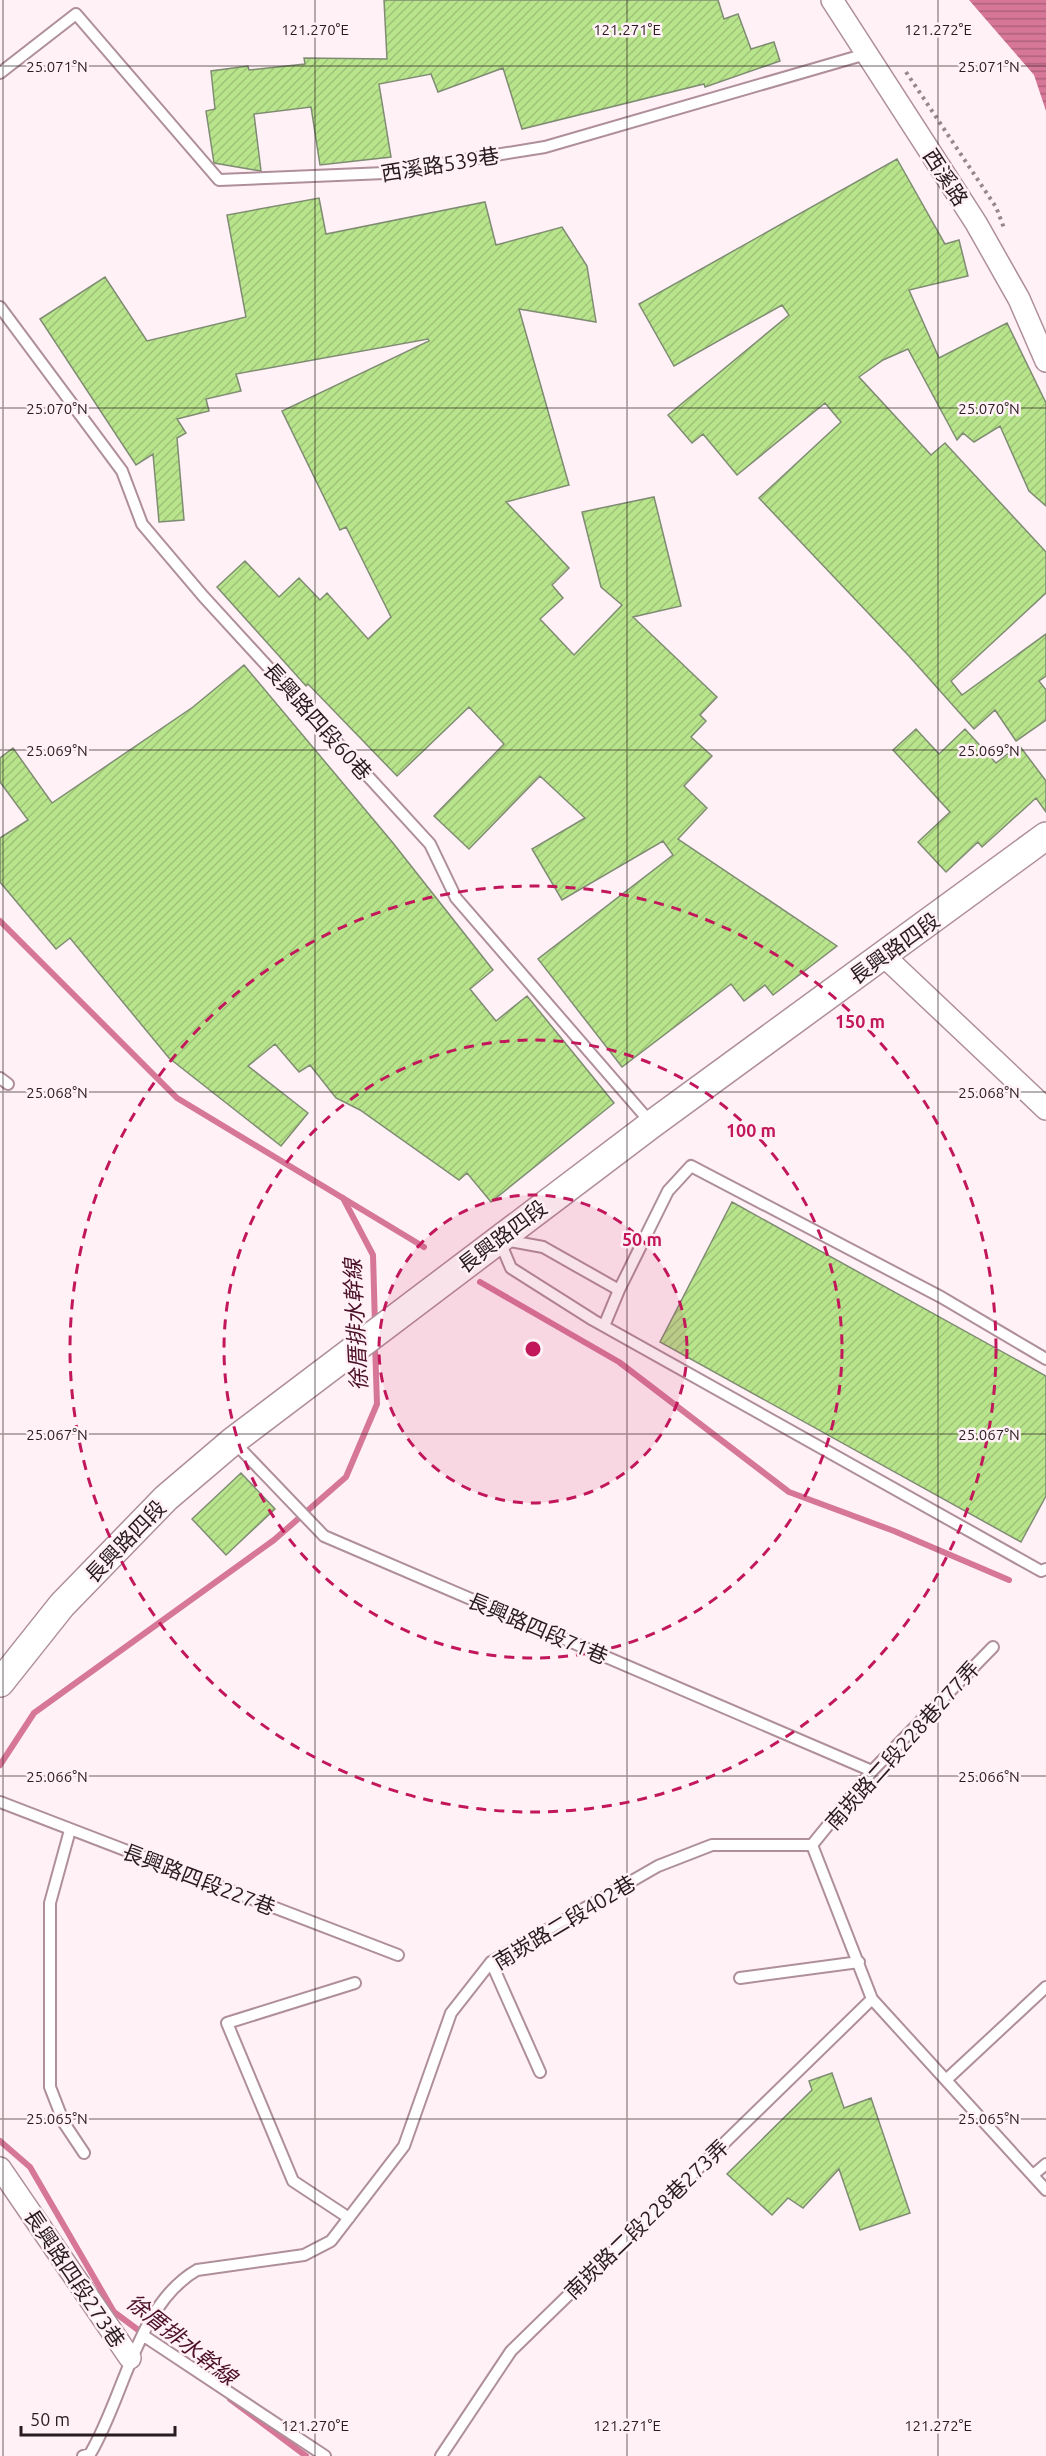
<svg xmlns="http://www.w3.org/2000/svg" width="1046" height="2456" font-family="Ubuntu,'Noto Sans TC',sans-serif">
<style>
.water{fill:url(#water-rules)}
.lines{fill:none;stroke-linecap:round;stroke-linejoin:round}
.stream{stroke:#d67798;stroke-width:6}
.building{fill:url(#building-hatch);stroke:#7f8c73;stroke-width:1.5}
.service-casing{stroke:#af8f99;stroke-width:14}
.minor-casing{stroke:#af8f99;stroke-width:24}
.tertiary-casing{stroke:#af8f99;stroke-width:30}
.path{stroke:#95878b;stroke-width:4;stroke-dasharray:3 4.5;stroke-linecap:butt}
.service{stroke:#fff;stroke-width:10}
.minor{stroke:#fff;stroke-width:21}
.tertiary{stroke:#fff;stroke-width:27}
.ticks{fill:none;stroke:#291c20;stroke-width:1.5;stroke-opacity:0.45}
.ring{fill:none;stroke:#c2185b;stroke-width:3;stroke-dasharray:10 8}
.labels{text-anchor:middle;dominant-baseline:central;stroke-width:5;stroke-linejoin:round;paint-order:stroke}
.street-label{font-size:21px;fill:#291c20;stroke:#fff1f5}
.water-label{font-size:22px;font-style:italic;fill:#4c1029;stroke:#fff1f5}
.ticks-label{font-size:15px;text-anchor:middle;fill:#291c20;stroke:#fff1f5;stroke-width:5;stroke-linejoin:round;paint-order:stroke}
.centre{fill:#c2185b;stroke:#fff1f5;stroke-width:3}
.ring-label{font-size:18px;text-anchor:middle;font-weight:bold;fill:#c2185b;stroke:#fff1f5;stroke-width:5;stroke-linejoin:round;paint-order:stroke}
</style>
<defs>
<pattern id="water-rules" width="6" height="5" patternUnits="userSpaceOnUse" patternTransform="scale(1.5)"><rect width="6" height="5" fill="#d67798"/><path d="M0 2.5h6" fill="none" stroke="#ae617c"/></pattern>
<pattern id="building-hatch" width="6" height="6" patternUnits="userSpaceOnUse" patternTransform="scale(1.5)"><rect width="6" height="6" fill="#b8e48c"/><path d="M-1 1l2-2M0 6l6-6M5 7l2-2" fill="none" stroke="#9ec378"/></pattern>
</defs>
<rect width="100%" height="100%" fill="#fff1f5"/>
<!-- water -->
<path class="water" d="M969 0H1046V111L1034 75Z"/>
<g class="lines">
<!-- stream -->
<path class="stream" d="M0 921 177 1098 424 1247
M343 1198 373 1255 375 1325
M480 1282 619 1362 789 1492 894 1531 1009 1580
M0 1765 34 1713 274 1540 346 1477 377 1404 375 1344
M0 2141 30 2167 114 2312 145 2335
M230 2399 306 2456"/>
</g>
<!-- building -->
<path class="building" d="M384 0H718L724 19 738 14 751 49 774 42 780 61 705 87 704 84 522 129 503 68 438 92 431 74 379 84 391 157 320 165 311 107 254 114 261 171 214 163 206 111 215 109 211 71 248 66 249 70 305 64 304 58 387 59Z
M897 159 945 244 959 240 968 276 909 290 939 358 1007 323 1046 403V506L1029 491 1000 426 974 442 963 433 957 440 908 349 883 360 859 377 931 455 945 443 1046 552V593L951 681 962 695 1046 634V676L1039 681 1046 690V720L1016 741 995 710 974 729 908 655 759 498 841 422 825 403 737 475 703 434 692 443 668 415 789 315 782 305 674 366 639 304Z
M319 198 326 234 485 202 496 245 562 227 587 266 596 322 519 309 569 485 506 502 569 568 552 585 563 598 540 619 574 655 622 605 601 587 582 512 654 497 681 606 633 617 717 697 700 715 706 721 691 737 712 756 684 786 707 808 678 839 837 946 773 995 765 985 744 1001 731 984 622 1067 538 959 673 855 663 841 562 900 532 849 585 818 540 776 469 849 434 816 504 744 469 707 397 776 308 684 306 686 217 587 245 561 279 597 299 578 320 600 327 593 368 639 391 617 346 527 340 530 282 411 429 341 428 339 236 374 241 391 206 399 209 411 177 419 186 433 177 438 184 520 159 522 153 454 136 465 40 319 105 277 147 341 246 317 227 215Z
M244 665 393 843 493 970 470 989 496 1021 527 996 614 1103 491 1202 467 1173 459 1180 360 1110 336 1098 310 1065 299 1072 275 1044 248 1066 308 1113 281 1146 169 1058 70 938 56 949 0 882V838L28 820 0 782V758L13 748 52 803 193 707Z
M916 729 939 754 965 729 996 763 1019 745 1046 781V812L1036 798 982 847 978 842 946 872 918 842 950 812 893 750Z
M732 1202 1046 1376V1496L1021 1542 660 1342Z
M241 1473 275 1509 226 1555 192 1519Z
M832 2073 844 2108 871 2098 910 2213 860 2230 839 2169 803 2208 788 2198 772 2215 727 2174 812 2090 809 2081Z"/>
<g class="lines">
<defs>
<path id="service" d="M0 73 76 14 219 180 385 173 545 147 866 54
M0 307 122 471 142 524 203 596 430 844 456 898 651 1123
M0 1078 8 1084
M505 1240 543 1247 619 1290 668 1191 691 1166 941 1297 1046 1359
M500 1242 511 1268 593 1320 1041 1571 1046 1569
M604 1326 619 1290
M233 1441 324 1536 872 1771
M0 1802 398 1955
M70 1830 50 1903V2087L64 2123 84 2153
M812 1845 872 1999 1046 2190
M812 1845 872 1771 993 1647
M491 1962 540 2072
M740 1978 859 1962
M946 2080 1046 1987
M1033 2175 1046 2164
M349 2218 293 2181 227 2023 355 1983
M144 2336 325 2456
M83 2456 90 2454C124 2398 137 2304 197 2270L304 2255 331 2241 404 2146 451 2013 491 1962 658 1866 712 1845H812
M441 2456 511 2351 872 1999"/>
<path id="minor" d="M832 0 976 223 1019 299 1046 361
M884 956 1046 1109
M0 2168 130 2358"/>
<path id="tertiary" d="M0 1683 62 1605 166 1498 233 1441 652 1124 1046 836"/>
</defs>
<!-- service casing -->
<use href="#service" class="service-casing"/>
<!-- minor casing -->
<use href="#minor" class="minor-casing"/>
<!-- tertiary casing -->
<use href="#tertiary" class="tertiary-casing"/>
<!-- path -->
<path class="path" d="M906 72 996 207 1004 228"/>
<!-- service -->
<use href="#service" class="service"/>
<!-- minor -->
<use href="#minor" class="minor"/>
<!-- tertiary -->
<use href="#tertiary" class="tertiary"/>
</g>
<!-- ticks -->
<path class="ticks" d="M3 0V2456M315 0V2456M627 0V2456M938 0V2456M0 66H1046M0 408H1046M0 750H1046M0 1092H1046M0 1434H1046M0 1776H1046M0 2119H1046"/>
<!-- distance rings -->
<circle cx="533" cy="1349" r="154" fill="#c2185b" fill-opacity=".12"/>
<g class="ring">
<circle cx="533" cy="1349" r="154"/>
<circle cx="533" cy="1349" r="309"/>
<circle cx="533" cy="1349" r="463"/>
</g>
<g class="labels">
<!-- street labels -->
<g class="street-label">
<text transform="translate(440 164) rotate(-9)">西溪路539巷</text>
<text transform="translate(946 177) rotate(57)">西溪路</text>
<text transform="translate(318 721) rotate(48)">長興路四段60巷</text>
<text transform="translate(894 948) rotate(-36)">長興路四段</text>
<text transform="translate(502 1236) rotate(-37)">長興路四段</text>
<text transform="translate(125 1541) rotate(-46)">長興路四段</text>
<text transform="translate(538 1628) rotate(23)">長興路四段71巷</text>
<text transform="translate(902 1745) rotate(-48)">南崁路二段228巷277弄</text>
<text transform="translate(199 1879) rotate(21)">長興路四段227巷</text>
<text transform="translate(564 1922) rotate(-31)">南崁路二段402巷</text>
<text transform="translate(646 2219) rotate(-44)">南崁路二段228巷273弄</text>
<text transform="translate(75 2278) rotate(56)">長興路四段273巷</text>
</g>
<!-- water labels -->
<g class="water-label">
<text transform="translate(355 1325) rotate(-93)">徐厝排水幹線</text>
<text transform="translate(182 2339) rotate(38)">徐厝排水幹線</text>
</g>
</g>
<g class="ticks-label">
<text x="315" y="35">121.270°E</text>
<text x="627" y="35">121.271°E</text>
<text x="938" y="35">121.272°E</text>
<text x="57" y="72">25.071°N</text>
<text x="989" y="72">25.071°N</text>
<text x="57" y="414">25.070°N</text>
<text x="989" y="414">25.070°N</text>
<text x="57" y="756">25.069°N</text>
<text x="989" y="756">25.069°N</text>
<text x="57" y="1098">25.068°N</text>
<text x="989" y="1098">25.068°N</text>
<text x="57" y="1440">25.067°N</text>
<text x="989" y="1440">25.067°N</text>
<text x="57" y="1782">25.066°N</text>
<text x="989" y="1782">25.066°N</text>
<text x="57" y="2124">25.065°N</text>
<text x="989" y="2124">25.065°N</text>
<text x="315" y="2431">121.270°E</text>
<text x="627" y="2431">121.271°E</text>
<text x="938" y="2431">121.272°E</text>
</g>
<circle cx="533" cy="1349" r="9" class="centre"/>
<g class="ring-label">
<text x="860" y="1028">150 m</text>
<text x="751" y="1137">100 m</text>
<text x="642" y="1246">50 m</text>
</g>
<!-- scale -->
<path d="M21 2426v9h154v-9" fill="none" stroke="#291c20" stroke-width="3"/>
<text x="30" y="2426" font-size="18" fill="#291c20" stroke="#fff1f5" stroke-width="4.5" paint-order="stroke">50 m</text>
</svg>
